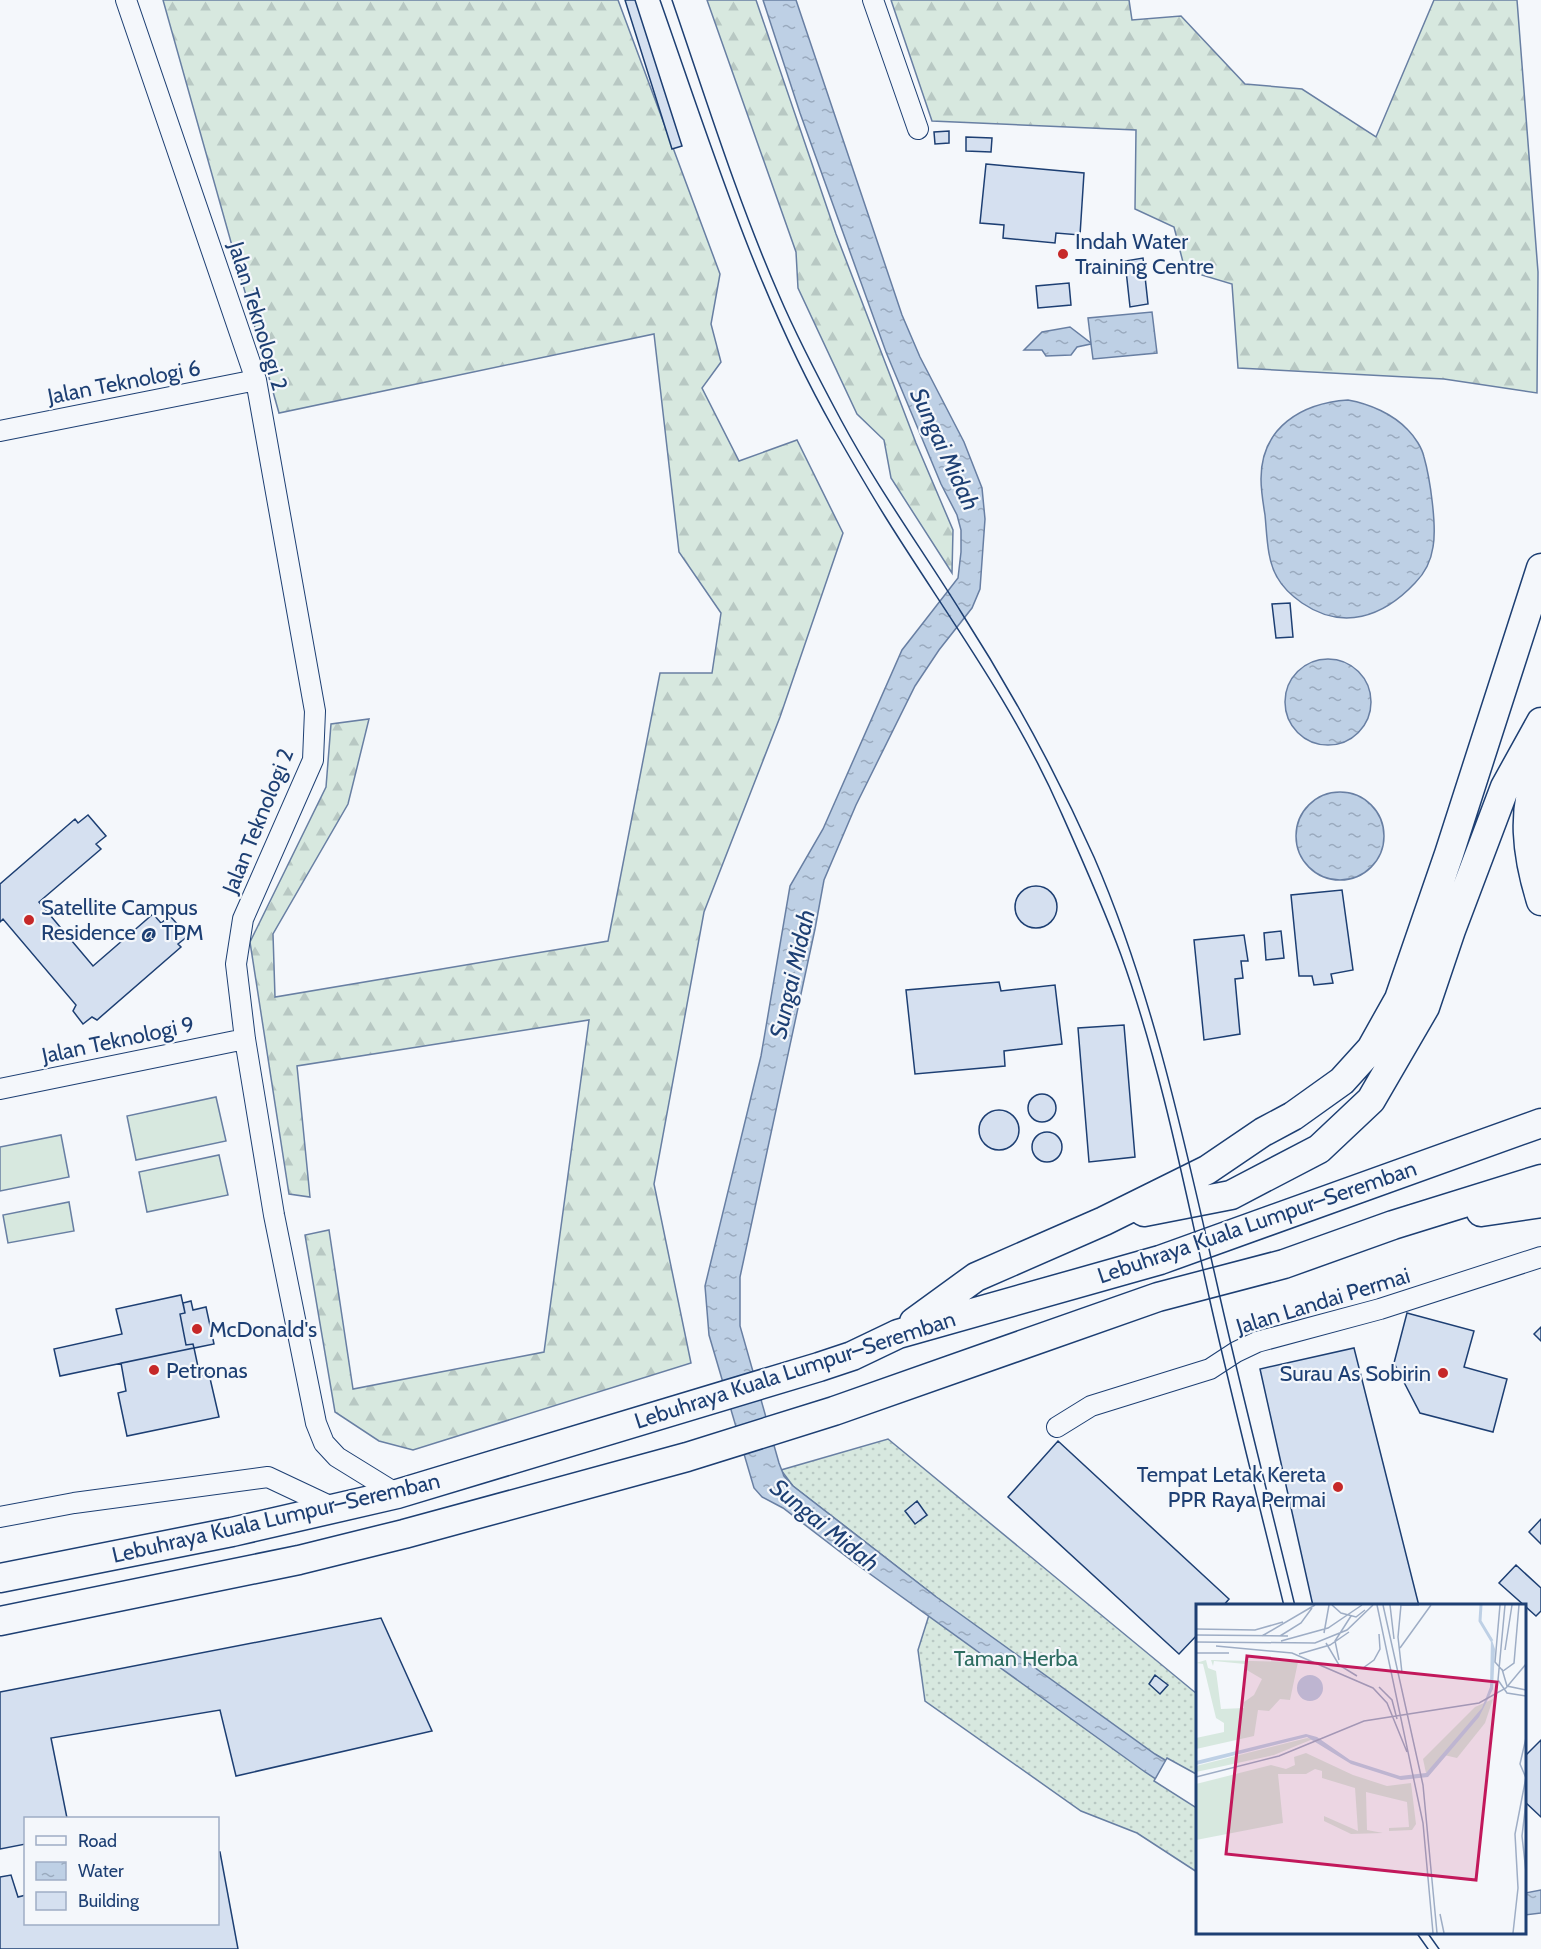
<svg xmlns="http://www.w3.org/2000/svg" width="1541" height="1949" font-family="Cabin,sans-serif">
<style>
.grass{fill:#d7e8df;stroke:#687fa3;stroke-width:1.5}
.forest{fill:url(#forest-firs);stroke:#687fa3;stroke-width:1.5}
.garden{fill:url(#garden-dots);stroke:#687fa3;stroke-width:1.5}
.water{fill:url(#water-ripples);stroke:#687fa3;stroke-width:1.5}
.pier{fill:#f4f7fb;stroke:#687fa3;stroke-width:1.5}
.building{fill:#d5e0f0;stroke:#1d3f73;stroke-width:1.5}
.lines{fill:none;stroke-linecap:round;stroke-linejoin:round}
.minor-casing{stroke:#1d3f73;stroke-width:22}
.highway-casing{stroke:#1d3f73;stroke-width:31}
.minor{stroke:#f4f7fb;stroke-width:20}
.highway{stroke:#f4f7fb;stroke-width:28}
.tram{stroke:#1d3f73;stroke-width:1.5}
.poi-dot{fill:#c62828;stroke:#f4f7fb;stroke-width:2}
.labels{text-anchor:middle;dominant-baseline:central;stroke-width:4.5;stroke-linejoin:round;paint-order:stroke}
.poi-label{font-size:22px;fill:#1d3f73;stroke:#f4f7fb;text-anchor:start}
.street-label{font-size:22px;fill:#1d3f73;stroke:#f4f7fb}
.park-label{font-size:22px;fill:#2c6c60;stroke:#f4f7fb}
.water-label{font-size:24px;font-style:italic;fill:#1d3f73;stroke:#f4f7fb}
.inset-river{fill:none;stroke:#bed0e5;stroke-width:3}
.inset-road{fill:none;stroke:#9eadc5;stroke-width:1.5}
.view{fill:#c2185b;fill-opacity:0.15;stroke:#c2185b;stroke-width:3}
.inset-edge{fill:none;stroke:#1d3f73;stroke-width:3}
</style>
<defs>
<pattern id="forest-firs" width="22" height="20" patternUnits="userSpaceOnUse" patternTransform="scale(1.5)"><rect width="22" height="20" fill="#d7e8df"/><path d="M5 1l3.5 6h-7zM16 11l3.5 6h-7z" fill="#b8c8c3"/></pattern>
<pattern id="garden-dots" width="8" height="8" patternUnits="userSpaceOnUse" patternTransform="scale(1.5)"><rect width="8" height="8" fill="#d7e8df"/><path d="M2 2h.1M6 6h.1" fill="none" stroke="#b8c8c3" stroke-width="1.8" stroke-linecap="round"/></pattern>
<pattern id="water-ripples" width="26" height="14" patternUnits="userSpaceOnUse" patternTransform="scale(1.5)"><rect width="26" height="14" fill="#bed0e5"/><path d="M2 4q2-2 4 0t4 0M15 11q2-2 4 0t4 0" fill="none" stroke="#9aaabe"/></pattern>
</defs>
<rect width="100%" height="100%" fill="#f4f7fb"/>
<!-- grass -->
<path class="grass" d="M216 1097 226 1141 136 1160 127 1116Z
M61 1135 69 1177 0 1191V1147Z
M219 1155 228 1195 147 1212 139 1172Z
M69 1202 74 1231 8 1243 3 1215Z"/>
<!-- forest -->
<path class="forest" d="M163 0H618L720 274 711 324 721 362 702 388 739 461 797 440 843 533 780 717 704 912 654 1184 691 1363 413 1450 379 1441 335 1412 305 1235 329 1230 353 1389 544 1352 589 1020 297 1066 310 1197 289 1194 250 942 326 787 331 724 369 719 348 804 273 934 275 997 608 941 660 673H712L721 613 679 552 654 334 279 413Z
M707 0H756L836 234 916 443 953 530 952 573 891 478 884 440 857 414 798 288 796 252Z
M891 0H1129L1132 20 1181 16 1245 84 1302 89 1376 137 1434 0H1517L1538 272 1537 393 1444 379 1238 368 1232 284 1185 270 1174 227 1135 209 1136 130 932 121Z"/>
<!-- garden -->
<path class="garden" d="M888 1439 1197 1694V1872L1137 1833 1081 1811 925 1701 918 1650 935 1596 793 1486 781 1470Z"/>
<!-- water -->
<path class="water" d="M763 0H796L902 315 920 357 964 442 982 488 985 519 980 589 972 608 939 650 915 686 856 805 824 880 815 929 740 1277V1326L779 1463 784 1476 793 1486 935 1596 1155 1754 1197 1779V1806L1145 1772 852 1561 783 1508 762 1497 754 1488 709 1335 705 1286 761 1056 790 886 823 829 902 650 958 578 961 552V530L957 515 941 484 886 352 800 113Z
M1152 312 1157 353 1093 359 1091 344 1077 347 1071 355 1046 356 1042 350H1024L1042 332 1070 327 1091 343 1088 318Z
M1348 400C1370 404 1393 414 1408 430 1415 437 1422 448 1424 457 1430 478 1437 526 1433 547 1431 561 1424 574 1415 583 1383 617 1343 631 1302 603 1292 596 1283 588 1277 577 1267 560 1267 535 1265 515 1263 503 1261 491 1261 479 1261 427 1302 403 1348 400Z
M1285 702a43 43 0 1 1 86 0a43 43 0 1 1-86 0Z
M1296 836a44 44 0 1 1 88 0a44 44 0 1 1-88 0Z
M1541 1890V1913L1525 1915V1893Z"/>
<!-- pier -->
<path class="pier" d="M1167 1758 1198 1775V1809L1154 1781Z"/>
<!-- building -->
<path class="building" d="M625 0H635L682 146 672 149Z
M949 131V143L935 144 934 132Z
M966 137 992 138 991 152 966 151Z
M986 164 1084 173 1080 235 1056 233 1055 243 1003 238 1004 225 980 223Z
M1143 258 1148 304 1130 307 1125 261Z
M1069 283 1071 305 1038 308 1036 286Z
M1290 603 1293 637 1276 638 1272 604Z
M88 815 106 836 96 844 101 849 39 902 93 966 153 914 161 923 170 916 188 936 178 944 181 947 97 1020 92 1017 83 1024 73 1011 76 1005 3 919 0 922V884L75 819 78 823Z
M1015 907a21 21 0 1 1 42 0a21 21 0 1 1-42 0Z
M1342 890 1353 970 1331 974 1333 983 1314 985 1312 976H1299L1291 895Z
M1281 931 1284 958 1266 960 1264 933Z
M1244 935 1248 961H1241L1243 978 1235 979 1240 1034 1204 1040 1194 940Z
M999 982 1001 991 1055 985 1062 1044 1004 1051 1005 1066 915 1074 906 990Z
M1124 1025 1135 1157 1089 1162 1078 1028Z
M1028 1108a14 14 0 1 1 28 0a14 14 0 1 1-28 0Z
M979 1130a20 20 0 1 1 40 0a20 20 0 1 1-40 0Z
M1032 1147a15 15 0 1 1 30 0a15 15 0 1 1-30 0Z
M181 1295 185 1313 180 1314 186 1345 193 1344 194 1348 60 1376 54 1349 122 1334 116 1309Z
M191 1301 193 1310 206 1307 214 1344 194 1348 193 1344 186 1345 180 1314 185 1313 183 1303Z
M1407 1313 1474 1331 1464 1367 1507 1379 1493 1432 1420 1413 1394 1363Z
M1541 1327V1341L1534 1334Z
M194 1348 200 1376 209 1374 219 1417 127 1436 118 1393 126 1391 121 1363Z
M1354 1348 1419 1606H1313L1260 1369Z
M1058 1441 1229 1599 1223 1606H1198V1634L1179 1654 1008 1497Z
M917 1501 927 1515 915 1524 905 1511Z
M1541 1519V1544L1529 1532Z
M1516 1565 1541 1588V1611L1536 1616 1499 1583Z
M381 1618 432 1731 236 1776 220 1710 51 1738 67 1818H26V1844L0 1849V1692Z
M1155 1675 1168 1685 1160 1694 1149 1684Z
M1541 1740V1817L1524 1801V1757Z
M218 1852H220L238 1949H0V1877L11 1875 18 1897 26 1895V1924H218Z"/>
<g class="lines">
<defs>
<path id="minor" d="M126 0 256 380 315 711 313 760 243 919 236 964 245 1039 274 1215 316 1423 324 1443 337 1457 397 1494
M873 0 918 129
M0 431 256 380
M0 1089 245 1039
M1057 1427 1091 1406 1210 1369 1236 1352 1257 1342 1380 1309 1541 1257
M0 1517 74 1503 268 1477 336 1509"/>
<path id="highway" d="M1541 764C1520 808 1527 856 1541 901
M1144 1212 1231 1195 1319 1149 1371 1100 1425 1007 1451 930 1505 787 1541 722
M1481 1212 1541 1203
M914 1322 976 1277 1104 1221 1207 1170 1263 1132 1293 1116 1342 1081 1371 1049 1399 999 1449 854 1541 568
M0 1578 232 1532 397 1494 819 1367 852 1356 898 1334 1160 1260 1541 1123
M0 1621 299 1560 404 1534 687 1457 834 1411 1158 1297 1284 1264 1393 1225 1541 1179"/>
</defs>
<!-- minor casing -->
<use href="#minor" class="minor-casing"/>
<!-- highway casing -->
<use href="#highway" class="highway-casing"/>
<!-- minor -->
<use href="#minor" class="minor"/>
<!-- highway -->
<use href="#highway" class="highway"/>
<!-- tram -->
<path class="tram" d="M660 0C711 145 757 294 833 428 850 458 868 489 886 518 946 614 1014 705 1060 810 1081 857 1103 906 1121 955 1161 1067 1184 1185 1210 1301 1233 1403 1259 1504 1284 1606
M672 0C706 99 737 199 779 295 797 337 819 379 841 420 877 487 921 548 961 612 1011 690 1056 772 1094 857 1153 993 1184 1140 1217 1284 1241 1391 1269 1498 1295 1606
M1416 1932 1428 1949
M1427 1932 1439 1949"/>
</g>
<!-- markers -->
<g class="poi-dot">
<circle cx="1063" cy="254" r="6"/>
<circle cx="29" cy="920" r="6"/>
<circle cx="197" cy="1329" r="6"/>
<circle cx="154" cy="1370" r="6"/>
<circle cx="1443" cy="1373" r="6"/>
<circle cx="1338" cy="1487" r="6"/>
</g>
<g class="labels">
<!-- poi labels -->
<g class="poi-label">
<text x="1075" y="241">Indah Water<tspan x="1075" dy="25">Training Centre</tspan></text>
<text x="41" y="907">Satellite Campus<tspan x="41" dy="25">Residence @ TPM</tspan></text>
<text x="209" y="1329">McDonald's</text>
<text x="166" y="1370">Petronas</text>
<text x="1431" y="1373" text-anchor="end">Surau As Sobirin</text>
<text x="1326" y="1474" text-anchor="end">Tempat Letak Kereta<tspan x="1326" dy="25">PPR Raya Permai</tspan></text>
</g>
<!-- street labels -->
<g class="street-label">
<text transform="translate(258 316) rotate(73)">Jalan Teknologi 2</text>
<text transform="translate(124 382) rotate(-11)">Jalan Teknologi 6</text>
<text transform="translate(258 821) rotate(-68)">Jalan Teknologi 2</text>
<text transform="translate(118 1040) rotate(-12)">Jalan Teknologi 9</text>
<text transform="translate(1257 1222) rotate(-19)">Lebuhraya Kuala Lumpur–Seremban</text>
<text transform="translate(1323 1301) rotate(-17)">Jalan Landai Permai</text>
<text transform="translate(795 1370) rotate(-18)">Lebuhraya Kuala Lumpur–Seremban</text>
<text transform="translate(276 1518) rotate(-13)">Lebuhraya Kuala Lumpur–Seremban</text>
</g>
<!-- park labels -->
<g class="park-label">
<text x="1016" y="1658">Taman Herba</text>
</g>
<!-- water labels -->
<g class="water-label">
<text transform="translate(945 449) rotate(65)">Sungai Midah</text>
<text transform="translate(792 974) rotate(-77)">Sungai Midah</text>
<text transform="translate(825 1525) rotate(39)">Sungai Midah</text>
</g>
</g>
<!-- overview -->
<g transform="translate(1196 1604)">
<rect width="330" height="330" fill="#f4f7fb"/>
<path d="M10 56 12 64 20 67 25 105 48 104V98L58 91 66 75 49 65V60L18 57 17 62 15 56 102 58 94 96 84 95 73 107 62 106 58 132 0 145V134L28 128V119L20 114 7 60 0 59ZM111 134 117 135 78 151 0 168V162ZM110 149 157 171 191 182 215 179 220 220 216 226 193 227V224L213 223 211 198 170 188 171 226 187 229 155 230 128 217V212L162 227 159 184 126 174V167L119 165 110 170H82L87 219 0 236V180L75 161 90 165 99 161 98 153Z" fill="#d7e8df"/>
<path d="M297 95 289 119 261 154 248 151 230 169 227 155 279 103Z" fill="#d7e8df"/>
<path d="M295 33 299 45 297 85 283 113 232 173 205 176 155 160 111 133 0 161V157L110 130 121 133 154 156 204 172 230 169 286 104 294 83ZM101 84a13 13 0 1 1 26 0a13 13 0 1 1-26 0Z" fill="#bed0e5"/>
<path class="inset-river" d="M285 1 284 17 296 37"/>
<path class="inset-road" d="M136 1 145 9 160 13 169 6M181 1 227 219 237 329M187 1 227 181 241 329M194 1 198 35M204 1H223M205 1 202 33 206 69M304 1 299 58 307 67 318 59 323 1M309 1 302 76 311 89 330 92M0 25 59 26 87 18M128 29 133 1M0 31 92 32M66 32 119 1M84 32 105 19 116 4M85 37 132 24 166 1M0 38 119 39 151 26 177 1M130 39 143 61 161 72M20 42 96 49 177 84 191 99 211 148M204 44 235 1M309 46 316 1M0 49H33M103 50 134 41 153 28M143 56 139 37 155 12M150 63 167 64 178 56 184 45 183 30M306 65 311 82 330 86M183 83 196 96 201 115M330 134 324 160 330 174M0 173 83 152 168 117 283 99 310 84 330 60M330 198 326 232 330 268M244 310 248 329M317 329 322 284 319 230 330 173"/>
<path class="view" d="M51 52 301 78 280 276 30 250Z"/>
<rect width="330" height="330" class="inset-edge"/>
</g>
<!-- legend -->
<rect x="24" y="1817" width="195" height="108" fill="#f4f7fb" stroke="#9eadc5" stroke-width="1.5"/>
<rect x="36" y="1836" width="30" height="9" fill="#f4f7fb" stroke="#9eadc5" stroke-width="1.5"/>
<text x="78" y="1847" font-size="18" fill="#1d3f73">Road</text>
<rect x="36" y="1862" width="30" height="18" fill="url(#water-ripples)" stroke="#9eadc5" stroke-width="1.5"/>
<text x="78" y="1877" font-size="18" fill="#1d3f73">Water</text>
<rect x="36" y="1892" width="30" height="18" fill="#d5e0f0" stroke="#9eadc5" stroke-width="1.5"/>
<text x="78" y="1907" font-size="18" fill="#1d3f73">Building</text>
</svg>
